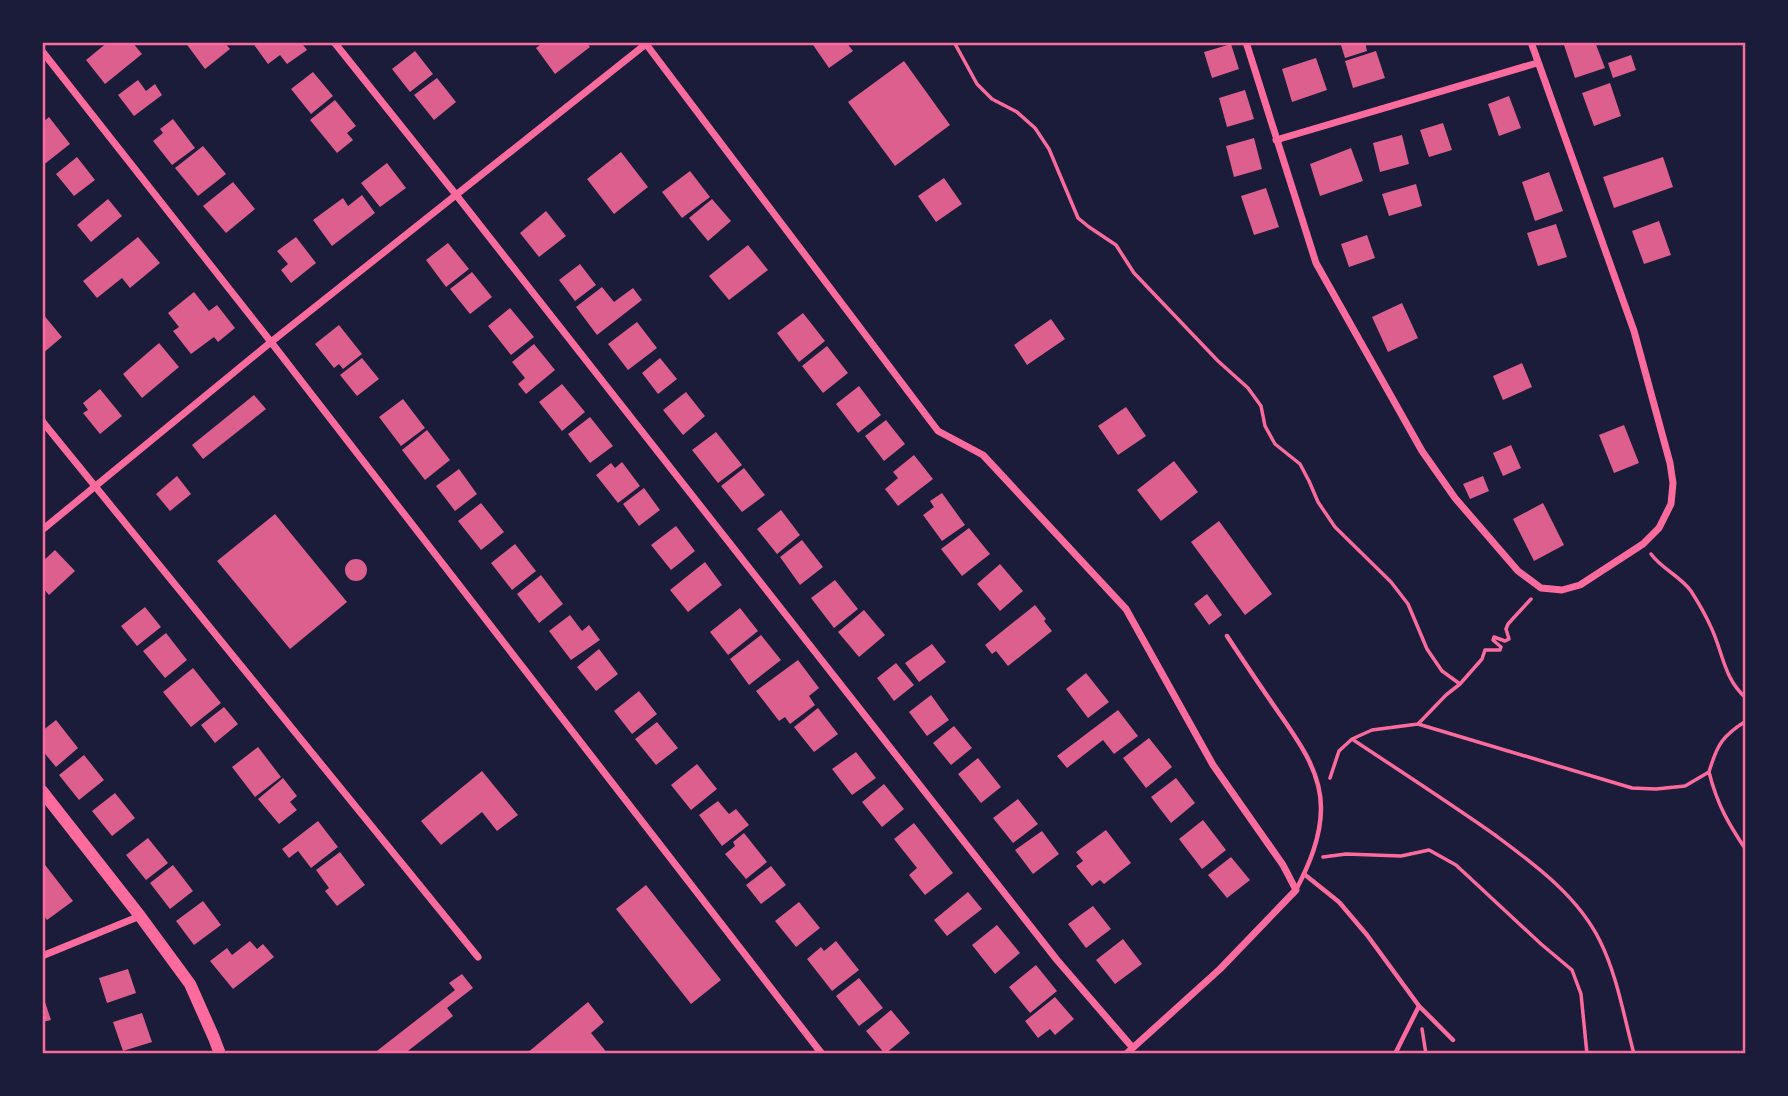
<svg xmlns="http://www.w3.org/2000/svg" width="1788" height="1096" font-family="'Open Sans',sans-serif">
<style>
.building{fill:#dd5f8e}
.lines{fill:none;stroke-linecap:round;stroke-linejoin:round}
.path{stroke:#ff6b9d;stroke-width:3.5}
.service{stroke:#ff6b9d;stroke-width:4.5}
.minor{stroke:#ff6b9d;stroke-width:7}
.tertiary{stroke:#ff6b9d;stroke-width:10}
.secondary{stroke:#ff6b9d;stroke-width:12}
.neatline{fill:none;stroke:#ff6b9d;stroke-width:2.5}
</style>
<rect width="100%" height="100%" fill="#1b1b3a"/>
<!-- building -->
<path class="building" d="M108 42H132L142 54 105 84 86 60Z
M185 42H224L230 49 205 69Z
M252 42H301L307 50 287 64 280 55 268 64Z
M544 42H586L590 47 555 74 536 48Z
M811 42H846L853 51 829 68Z
M1340 42H1365L1367 51 1345 58Z
M1563 42H1595L1605 68 1575 78Z
M1231 44 1239 69 1212 78 1204 52Z
M415 51 433 74 410 92 392 69Z
M1376 51 1385 78 1353 88 1345 61Z
M1631 55 1636 70 1613 78 1608 63Z
M1316 58 1327 90 1292 102 1282 69Z
M904 61 950 125 895 166 848 102Z
M313 72 333 96 311 114 291 89Z
M437 78 456 102 434 120 414 95Z
M138 80 146 91 155 84 162 95 134 116 118 95Z
M1610 83 1621 116 1594 126 1582 93Z
M1245 90 1254 119 1227 127 1219 98Z
M1509 96 1521 128 1499 136 1488 104Z
M335 100 356 126 347 133 353 140 337 153 310 120Z
M49 117 70 144 42 166V123Z
M173 119 195 148 172 165 153 141 163 133 160 129Z
M1443 123 1452 150 1429 157 1420 130Z
M1402 135 1409 164 1380 172 1373 143Z
M1254 138 1262 169 1234 177 1226 146Z
M203 146 226 174 198 196 175 168Z
M1351 148 1363 181 1320 196 1310 164Z
M621 152 648 187 614 214 587 179Z
M77 157 95 180 74 196 56 174Z
M1663 157 1673 187 1614 208 1603 177Z
M387 163 406 188 380 207 361 183Z
M690 171 710 197 682 218 662 192Z
M1549 172 1563 211 1535 221 1522 182Z
M944 178 962 204 936 222 918 196Z
M233 182 255 209 226 233 203 206Z
M1416 184 1422 206 1389 216 1382 194Z
M1266 188 1279 227 1254 235 1241 196Z
M362 195 375 213 332 246 313 220 343 198 348 206Z
M108 199 122 216 91 242 77 225Z
M712 199 731 221 708 241 689 218Z
M546 211 566 236 539 257 520 233Z
M1659 221 1671 255 1644 264 1632 231Z
M1556 224 1567 257 1538 266 1527 233Z
M1367 235 1375 258 1349 267 1341 244Z
M138 237 160 263 130 288 122 278 97 298 83 281Z
M296 237 316 263 291 283 281 270 288 264 277 251Z
M448 243 469 269 446 287 426 260Z
M748 245 768 270 729 300 709 276Z
M580 264 596 285 575 301 559 280Z
M472 272 492 297 470 314 450 289Z
M602 287 614 302 633 288 642 300 597 335 576 307Z
M194 292 209 311 217 305 235 328 218 342 214 337 191 354 173 331 179 327 168 313Z
M1402 303 1418 338 1388 352 1372 317Z
M510 308 534 337 511 355 488 326Z
M42 313 62 337 42 354Z
M803 313 825 341 799 362 777 333Z
M1051 319 1065 339 1027 365 1014 345Z
M637 322 657 348 628 370 608 344Z
M339 325 362 354 343 369 339 364 334 368 315 344Z
M159 343 179 367 142 398 123 374Z
M534 344 555 370 526 394 518 384 525 378 512 362Z
M827 346 848 373 823 393 802 366Z
M362 358 379 379 357 396 340 375Z
M660 358 677 379 658 394 642 373Z
M1522 363 1532 387 1503 400 1493 376Z
M562 384 585 412 562 431 539 402Z
M859 386 881 415 858 433 836 404Z
M100 389 122 416 100 434 83 413 88 410 83 403Z
M686 392 705 416 683 435 663 410Z
M254 395 266 409 203 459 192 445Z
M403 399 425 428 401 446 379 417Z
M1126 407 1146 436 1118 455 1098 426Z
M590 417 613 446 590 463 568 434Z
M886 420 905 444 884 461 865 436Z
M1624 425 1639 463 1614 473 1599 435Z
M427 430 450 460 425 480 402 450Z
M716 432 742 465 718 483 692 450Z
M1511 445 1521 468 1503 476 1493 453Z
M914 455 933 479 898 506 885 489 898 478 893 472Z
M1174 461 1198 492 1161 521 1137 490Z
M622 462 640 486 618 503 596 475 611 463 615 468Z
M744 468 765 495 742 512 721 486Z
M459 469 477 494 455 511 436 486Z
M177 476 191 494 170 511 156 494Z
M1483 476 1489 491 1470 499 1463 484Z
M644 488 660 510 639 526 623 504Z
M942 493 965 525 942 541 923 515 934 507 930 501Z
M481 503 504 532 481 550 458 521Z
M1543 503 1564 545 1534 561 1513 519Z
M781 510 800 535 777 554 757 529Z
M275 514 347 602 290 649 217 561Z
M1219 521 1272 594 1245 615 1191 542Z
M676 526 695 551 671 570 651 545Z
M969 528 990 554 962 576 941 549Z
M802 540 823 567 800 585 780 557Z
M515 544 536 571 512 590 491 563Z
M55 550 75 571 49 595 42 587V562Z
M345 570a11 11 0 1 1 22 0a11 11 0 1 1-22 0Z
M705 562 722 585 688 612 670 590Z
M1000 564 1023 591 1000 611 977 584Z
M541 575 563 604 539 623 517 594Z
M835 580 858 609 834 628 811 598Z
M1207 594 1222 615 1209 625 1194 604Z
M1035 605 1046 619 1044 621 1052 631 1008 666 996 651 992 654 985 645Z
M145 607 161 627 137 646 121 626Z
M740 608 758 631 728 655 710 632Z
M864 610 885 635 859 657 838 632Z
M570 615 582 631 589 625 600 640 571 660 549 631Z
M166 633 187 660 165 678 143 651Z
M761 635 781 660 749 685 730 659Z
M932 644 946 662 919 682 905 663Z
M599 649 618 674 596 691 577 667Z
M798 660 819 688 809 696 815 705 790 724 785 717 779 721 756 691Z
M896 663 914 685 894 701 877 678Z
M193 668 221 703 191 727 163 692Z
M1086 673 1109 702 1088 718 1066 689Z
M639 691 657 714 632 734 614 711Z
M931 695 949 720 927 736 909 712Z
M224 707 238 724 215 743 201 725Z
M818 708 838 734 814 752 794 727Z
M1118 710 1138 736 1114 754 1103 740 1067 768 1057 756Z
M56 720 78 748 56 767 42 750V731Z
M657 722 678 748 656 765 635 739Z
M954 726 972 748 951 765 933 743Z
M1149 738 1172 767 1146 788 1123 758Z
M258 747 281 777 255 797 232 767Z
M856 752 876 778 852 795 832 769Z
M84 755 104 780 79 800 59 775Z
M978 758 1001 787 981 803 958 774Z
M697 764 717 789 691 810 671 785Z
M482 771 518 815 497 831 482 812 441 845 421 821Z
M283 778 297 796 290 802 297 810 279 824 258 799Z
M1176 778 1195 803 1171 823 1151 797Z
M884 784 904 809 882 827 862 802Z
M115 793 135 818 112 836 92 811Z
M1018 799 1038 824 1013 843 993 818Z
M718 801 729 814 736 809 749 825 722 846 699 815Z
M1203 820 1226 850 1202 869 1179 839Z
M318 821 338 847 311 868 298 851 289 858 282 849Z
M914 823 953 873 925 895 909 875 917 868 894 839Z
M1106 830 1131 863 1104 884 1100 880 1092 886 1076 866 1083 861 1076 852Z
M1042 831 1059 854 1033 874 1015 850Z
M744 833 767 862 746 879 725 854 735 846 733 842Z
M148 838 168 863 146 880 126 855Z
M340 852 365 885 337 906 325 891 329 888 316 870Z
M1231 857 1250 880 1227 898 1208 875Z
M42 861 73 901 47 920 42 913Z
M173 865 193 891 170 909 150 883Z
M771 866 786 885 761 904 746 885Z
M646 885 721 980 691 1004 616 909Z
M968 892 982 909 947 936 934 920Z
M203 901 221 925 194 945 176 921Z
M799 902 820 928 796 947 775 921Z
M1093 906 1111 929 1086 948 1068 924Z
M997 925 1020 953 995 974 972 945Z
M1123 939 1142 964 1115 984 1096 960Z
M250 941 257 949 263 944 274 957 233 989 210 961 227 948 232 955Z
M836 941 859 970 832 991 807 959 821 947 824 951Z
M1036 965 1057 991 1030 1013 1009 987Z
M128 969 136 993 107 1003 99 978Z
M462 974 473 988 447 1008 453 1016 404 1054H373L455 990 449 983Z
M859 978 883 1008 859 1026 836 996Z
M42 993 51 1020 42 1022Z
M1055 997 1074 1019 1055 1035 1050 1029 1038 1038 1025 1021Z
M588 1002 604 1022 591 1033 608 1054H526Z
M891 1010 910 1033 885 1054 866 1031Z
M142 1013 152 1042 123 1051 113 1022Z"/>
<g class="lines">
<!-- path -->
<path class="path" d="M954 42 977 84 992 99 1017 112 1035 128 1049 149 1078 218 1089 227 1116 245 1134 273 1218 361 1248 388 1261 406 1265 426 1275 444 1300 464 1309 481 1318 502 1335 527 1391 582 1408 604 1427 649 1442 671 1460 684
M1651 554C1662 569 1680 576 1691 591 1698 602 1705 614 1710 625 1723 651 1723 678 1746 698
M1418 724 1632 788 1656 789 1685 786 1709 772C1717 745 1722 736 1746 721
M1352 739C1400 771 1448 802 1495 835 1534 864 1578 896 1600 941 1617 975 1624 1017 1634 1054
M1709 772C1717 804 1728 823 1746 850
M1330 778 1339 751 1352 739 1372 730 1418 724 1446 695 1460 684 1482 659 1485 650H1500L1501 647 1493 640 1494 637 1505 641 1509 639 1506 629 1508 624 1531 599
M1323 857 1346 854 1401 856 1429 850 1456 865 1541 944 1572 970 1581 994 1587 1054
M1422 1029 1426 1054"/>
<!-- service -->
<path class="service" d="M1227 636C1242 659 1257 681 1272 703 1294 735 1321 768 1321 808 1321 837 1309 865 1296 890
M1304 874 1339 902 1367 935 1419 1006 1453 1040
M1395 1054 1419 1006"/>
<!-- minor -->
<path class="minor" d="M334 42 457 196 1057 960 1132 1047
M1246 42 1316 263 1422 451 1455 498 1518 571 1541 588 1562 590 1580 585 1643 544 1659 528 1671 504 1673 483 1670 463 1634 331 1531 42
M42 51 271 342 822 1054
M1276 140 1537 63
M42 421 478 957
M42 530 271 342 646 44 938 431 983 455 1126 609 1213 765 1283 865 1296 890 1220 969 1126 1054
M42 956 140 916"/>
<!-- tertiary -->
<path class="tertiary" d="M645 42 646 44"/>
<!-- secondary -->
<path class="secondary" d="M42 791 140 916 190 984 214 1038 220 1054"/>
</g>
<!-- border -->
<rect width="1788" height="1096" fill="none" stroke="#1b1b3a" stroke-width="88"/>
<rect x="44" y="44" width="1700" height="1008" class="neatline"/>
</svg>
